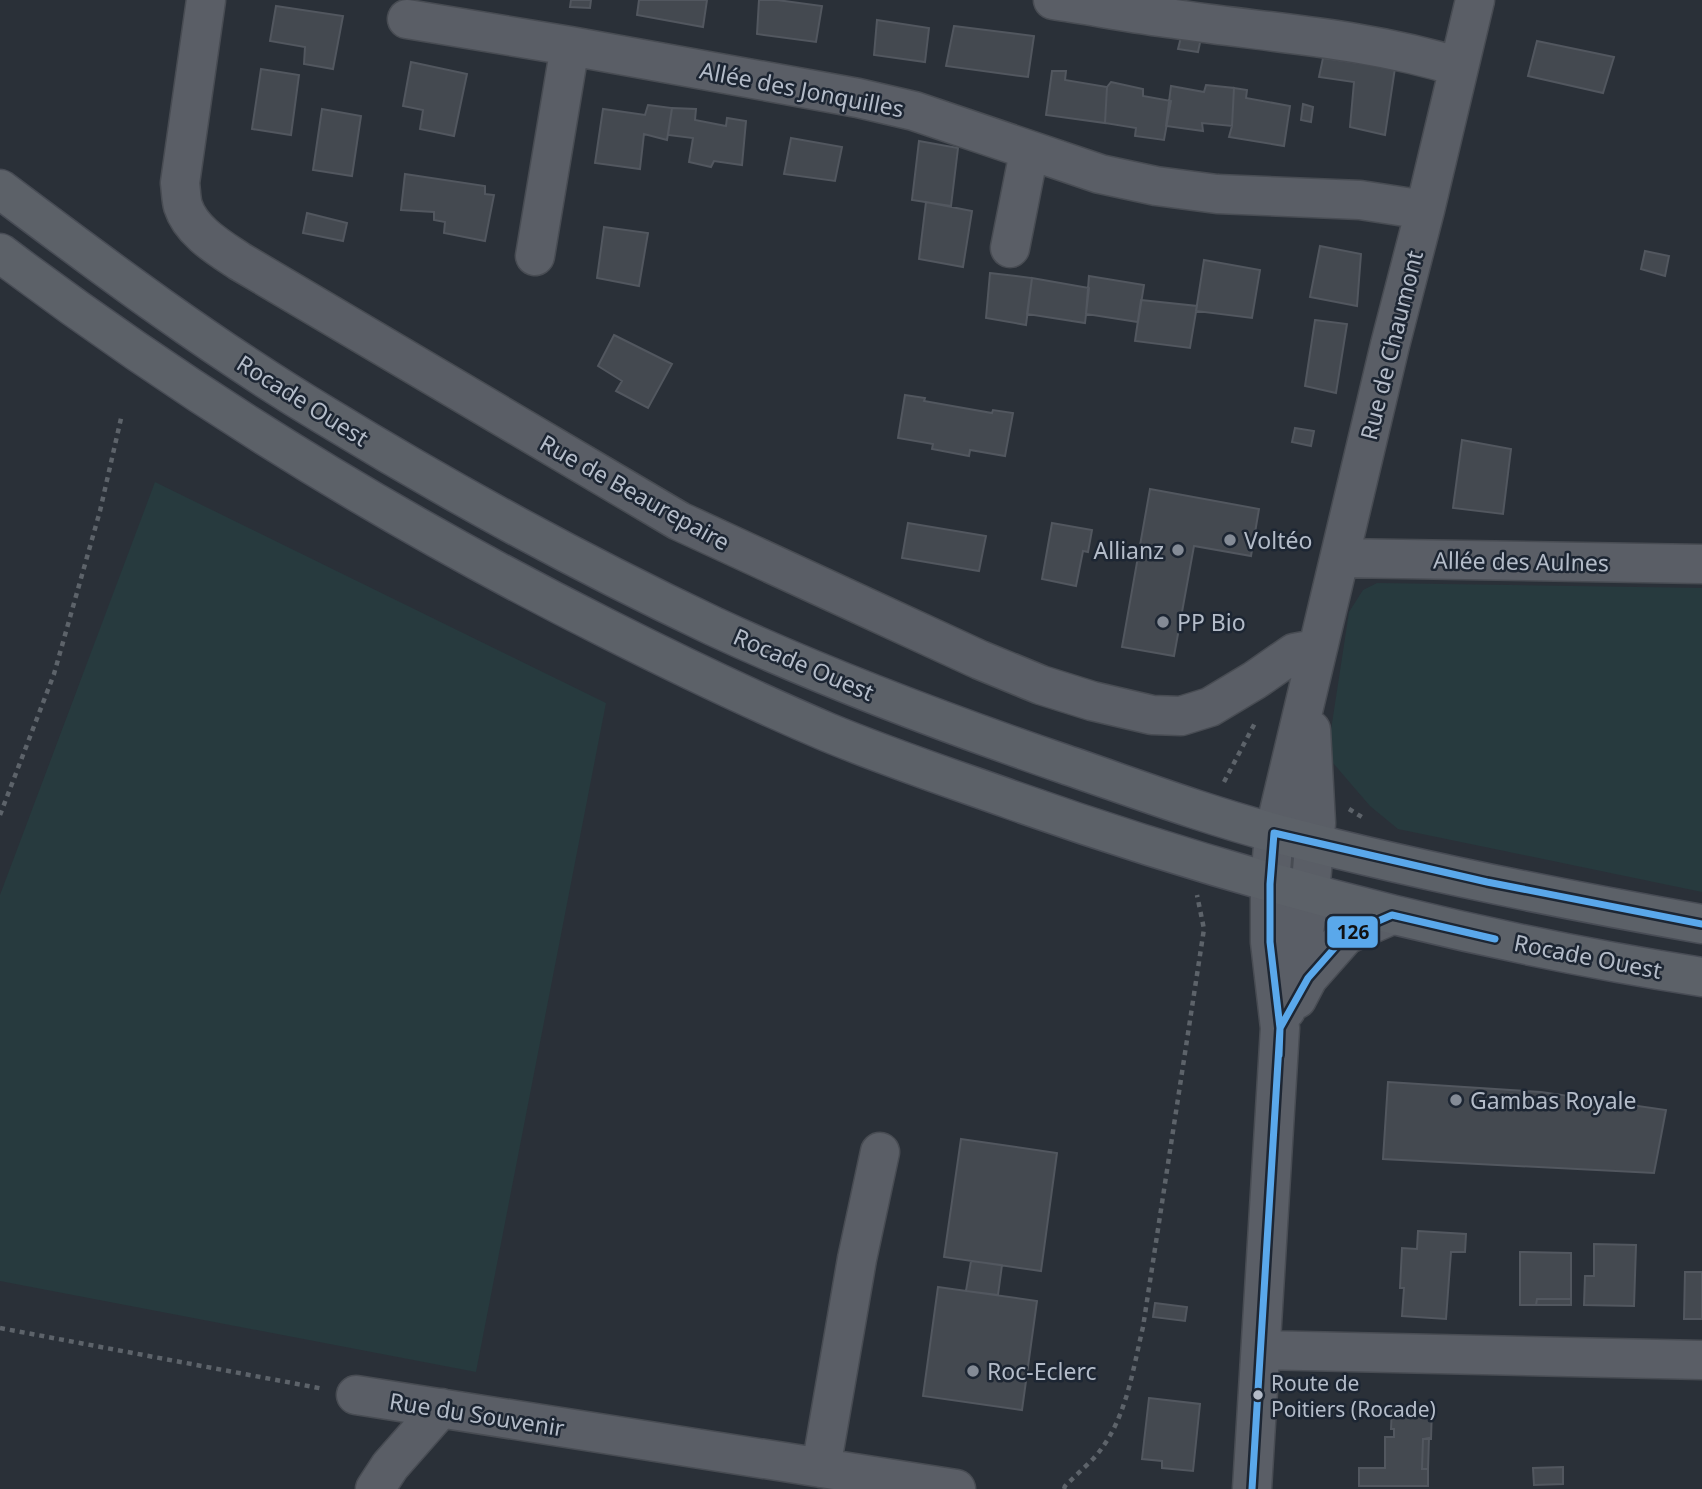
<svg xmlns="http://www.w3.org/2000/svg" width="1702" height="1489" font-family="'Noto Sans',sans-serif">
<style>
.green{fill:#273a3e}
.building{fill:#444950;stroke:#52575f;stroke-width:2}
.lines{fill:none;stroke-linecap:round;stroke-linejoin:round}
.minor-casing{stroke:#484c53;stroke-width:41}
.major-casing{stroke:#484c55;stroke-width:41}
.path{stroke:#5d636a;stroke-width:4.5;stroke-dasharray:5 5;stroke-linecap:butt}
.minor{stroke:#5a5e66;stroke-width:38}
.major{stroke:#5c6168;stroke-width:38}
.bus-1-casing{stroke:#1d2633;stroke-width:12}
.bus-1{stroke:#5aa8eb;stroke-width:7}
.poi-dot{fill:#848b96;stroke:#1d2633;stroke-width:2.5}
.bus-dot{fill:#b4bcc9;stroke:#1d2633;stroke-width:2.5}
.labels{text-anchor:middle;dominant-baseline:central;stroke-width:5;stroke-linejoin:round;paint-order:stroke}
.bus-label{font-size:21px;fill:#b4bcc9;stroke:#1d2633;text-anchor:start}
.street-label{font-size:23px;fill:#b4bcc9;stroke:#1d2633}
.poi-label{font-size:23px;fill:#b4bcc9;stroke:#1d2633;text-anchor:start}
.line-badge{stroke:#1d2633;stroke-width:2.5}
.pale-badge-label{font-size:19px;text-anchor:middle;font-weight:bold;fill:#111}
</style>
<rect width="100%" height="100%" fill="#2a3038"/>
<!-- green -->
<path class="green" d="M155 482 606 703 476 1372 0 1281V895Z
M1377 583 1702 588V892L1398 829 1370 806 1327 756 1349 612 1363 590Z"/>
<!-- building -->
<path class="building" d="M571 0H591L590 8 570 7Z
M639 0H707L703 27 637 15Z
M759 0H777L822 6 816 42 757 34Z
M276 6 343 16 333 69 304 64 305 47 270 41Z
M877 20 929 28 925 62 874 55Z
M954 26 1034 36 1028 77 946 66Z
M1181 37 1201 38 1198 52 1178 49Z
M1537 41 1614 57 1603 93 1528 76Z
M1323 58 1395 68 1385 135 1350 127 1354 82 1319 77Z
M411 62 467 74 454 136 420 129 423 110 403 106Z
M261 69 299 75 291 135 252 129Z
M1052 71H1066L1065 80 1107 87 1105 123 1046 115Z
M1111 82 1143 89V96L1171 101 1164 140 1135 136 1136 128 1105 123 1107 87Z
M1206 85 1234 88 1232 126 1202 123 1203 131 1166 126 1171 86 1204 92Z
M1234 88 1247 90 1246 98 1290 106 1284 146 1229 137 1232 126Z
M1303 104 1313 107 1311 122 1301 120Z
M648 105 672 108 667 140 644 134 640 169 595 163 603 109 645 115Z
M672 108 696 109 695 120 726 126 727 118 746 121 742 165 714 161 711 167 689 162 693 138 668 135Z
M322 109 361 116 352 176 313 170Z
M791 138 842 147 835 181 784 174Z
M919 141 958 148 951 206 912 200Z
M405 174 485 186V194L494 195 485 241 444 233 445 222 434 220V212L401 210Z
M926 202 972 211 963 267 919 259Z
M307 213 347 223 343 241 303 233Z
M604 227 648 233 639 286 597 278Z
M1320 246 1361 254 1357 306 1310 297Z
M1645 251 1669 256 1665 276 1641 269Z
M1204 260 1260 270 1252 318 1196 311Z
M990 273 1032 278 1026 325 986 318Z
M1089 276 1144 285 1138 322 1086 314Z
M1032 278 1089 288 1085 323 1027 314Z
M1141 300 1197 306 1190 348 1135 341Z
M1315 320 1347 324 1336 393 1305 386Z
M614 335 672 364 648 408 616 391 622 381 598 366Z
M905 395 925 398 924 401 992 413 993 410 1013 413 1005 456 970 450 969 456 932 449 933 444 898 438Z
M1295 428 1314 431 1311 446 1292 442Z
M1462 440 1511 449 1503 514 1453 508Z
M1150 489 1259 509 1251 556 1194 546 1174 656 1122 647Z
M908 523 986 536 979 571 902 558Z
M1052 523 1092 530 1088 552 1083 551 1076 586 1042 579Z
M1388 1082 1541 1092 1666 1110 1654 1173 1383 1159Z
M961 1139 1057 1153 1041 1271 944 1257Z
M1418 1231 1466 1234 1465 1252H1451L1446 1319 1402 1316 1404 1288H1400L1402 1248 1417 1249Z
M1594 1244 1636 1245 1634 1306 1584 1305 1585 1276H1594Z
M1520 1252 1571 1253V1299H1537L1536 1305H1520Z
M971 1261 1002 1265 998 1295 966 1291Z
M1685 1272H1702V1319H1684Z
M938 1287 1037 1301 1022 1410 923 1396Z
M1537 1299H1571V1305H1536Z
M1155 1303 1187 1307 1185 1321 1153 1317Z
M1149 1398 1200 1404 1193 1471 1162 1468V1461L1142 1459Z
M1392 1406 1432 1407 1431 1439H1423L1422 1469H1428V1486H1359V1468H1385V1437H1394V1429H1391Z
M1429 1438 1428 1469H1422L1423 1439Z
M1563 1467V1484L1534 1485 1533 1468Z"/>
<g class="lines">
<defs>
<path id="minor" d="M206 0 180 183C181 190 181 199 183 206 191 231 218 247 239 261L679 521 980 660 1041 685 1092 701 1152 715 1181 716 1210 707 1255 680 1294 653 1316 649
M1053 0C1094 6 1134 14 1175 19 1269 33 1367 38 1459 67
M407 19 570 46 858 98 914 111 1100 174 1156 186 1217 194 1360 200 1425 210
M1010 248 1029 152
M535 256 570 46
M1340 558 1702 564
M1297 999 1308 978 1346 935 1392 915
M1286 1010 1297 976 1310 894 1316 823 1311 730
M1261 1350 1702 1360
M356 1395 956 1489
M821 1468 857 1259 880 1152
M375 1489 390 1466 441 1408
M1252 1489 1280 1028 1270 942V884L1274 833 1390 345 1425 210 1475 0"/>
<path id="major" d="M0 189C105 268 211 347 324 415 450 492 580 563 713 626 827 679 945 723 1064 764 1134 788 1206 815 1278 834 1418 871 1560 899 1702 924
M0 253C190 396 393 521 606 628 679 665 752 700 827 732 887 757 950 778 1012 800 1238 880 1465 940 1702 977"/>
</defs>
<!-- minor casing -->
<use href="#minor" class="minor-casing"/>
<!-- major casing -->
<use href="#major" class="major-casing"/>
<!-- path -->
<path class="path" d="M1224 782 1256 721
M1349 809 1365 819
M0 815 54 674 100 511 122 414
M0 1328 324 1389
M1064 1489 1065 1486C1074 1477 1084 1468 1093 1459 1126 1423 1132 1373 1143 1327L1204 929 1197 895"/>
<!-- minor -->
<use href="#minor" class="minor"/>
<!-- major -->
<use href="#major" class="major"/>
<defs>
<path id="bus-1" d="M1279 1055 1280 1028 1308 978 1346 935 1392 915 1495 939
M1252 1489 1280 1028 1270 942V884L1274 833 1487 882 1702 924"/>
</defs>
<!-- bus-1 casing -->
<use href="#bus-1" class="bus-1-casing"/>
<!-- bus-1 -->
<use href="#bus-1" class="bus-1"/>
</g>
<!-- markers -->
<g class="poi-dot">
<circle cx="1230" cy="540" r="7"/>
<circle cx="1178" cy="550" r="7"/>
<circle cx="1163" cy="622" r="7"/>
<circle cx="1456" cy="1100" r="7"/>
<circle cx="973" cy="1371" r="7"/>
</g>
<circle class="bus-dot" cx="1258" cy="1395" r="6"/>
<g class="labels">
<!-- bus labels -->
<g class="bus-label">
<text x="1271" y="1383">Route de<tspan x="1271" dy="26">Poitiers (Rocade)</tspan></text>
</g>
<!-- street labels -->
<g class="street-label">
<text transform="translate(802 89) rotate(11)">Allée des Jonquilles</text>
<text transform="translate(1391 345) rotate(-76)">Rue de Chaumont</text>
<text transform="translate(303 400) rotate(32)">Rocade Ouest</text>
<text transform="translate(635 492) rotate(29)">Rue de Beaurepaire</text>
<text transform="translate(1521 561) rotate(1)">Allée des Aulnes</text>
<text transform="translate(804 664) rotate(23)">Rocade Ouest</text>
<text transform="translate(1588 956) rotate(11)">Rocade Ouest</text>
<text transform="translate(477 1414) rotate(9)">Rue du Souvenir</text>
</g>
<!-- poi labels -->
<g class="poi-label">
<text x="1244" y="540">Voltéo</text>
<text x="1164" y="550" text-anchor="end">Allianz</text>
<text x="1177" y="622">PP Bio</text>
<text x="1470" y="1100">Gambas Royale</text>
<text x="987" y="1371">Roc-Eclerc</text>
</g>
</g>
<rect class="line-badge" x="1326" y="915" width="53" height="34" rx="7" fill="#5aa8eb"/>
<g class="pale-badge-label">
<text x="1353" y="939">126</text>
</g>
</svg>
